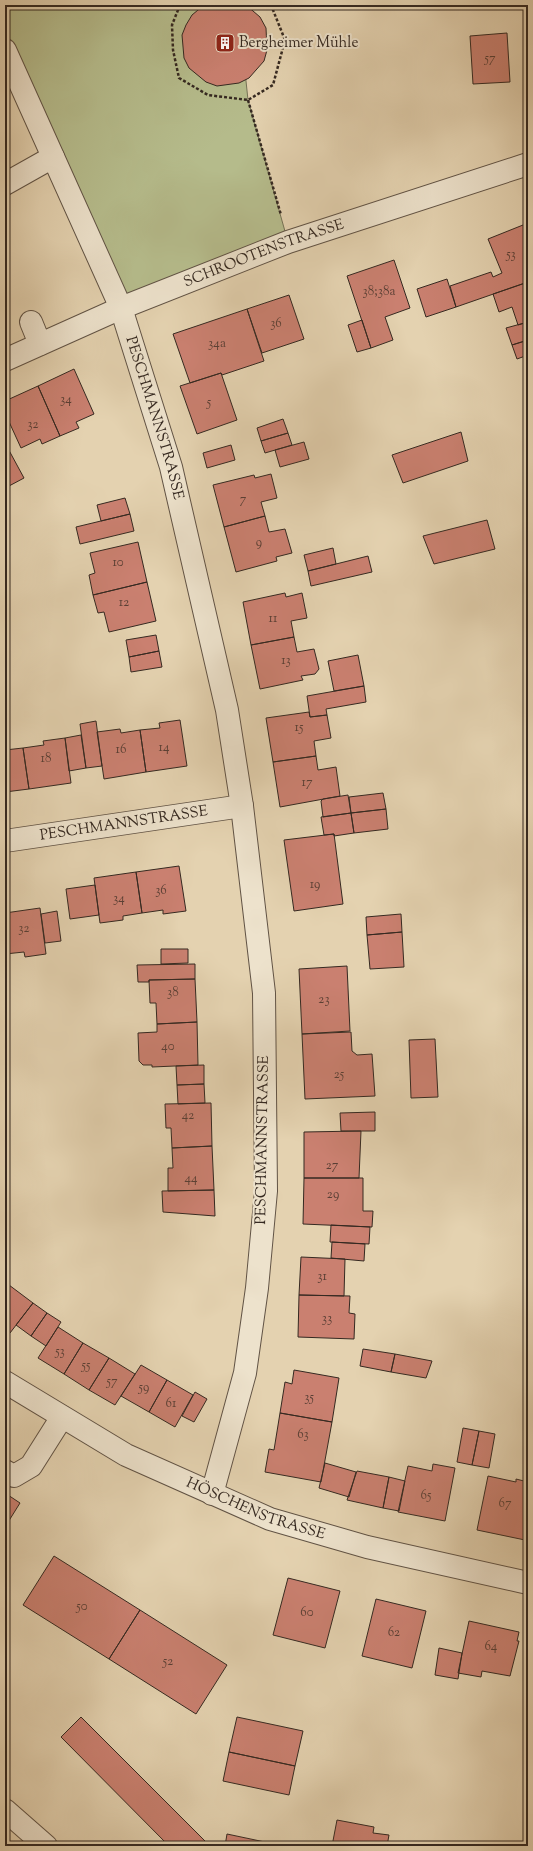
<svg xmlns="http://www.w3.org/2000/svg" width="533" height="1851" font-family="'Sorts Mill Goudy',serif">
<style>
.green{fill:#b5bb8b;stroke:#757256}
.building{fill:#ca8070;stroke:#352921}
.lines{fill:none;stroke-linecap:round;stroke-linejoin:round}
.minor-casing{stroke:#615345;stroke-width:24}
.path{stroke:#352921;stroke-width:2.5;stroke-dasharray:3 2;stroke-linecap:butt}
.minor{stroke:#ede2cc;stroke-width:22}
.labels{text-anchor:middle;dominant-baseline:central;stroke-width:4;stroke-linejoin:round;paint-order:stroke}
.number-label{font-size:13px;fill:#5a3f35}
.poi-label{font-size:15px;fill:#352921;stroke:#ede2cc;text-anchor:start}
.street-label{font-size:15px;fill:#352921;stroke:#ede2cc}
</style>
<rect width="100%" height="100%" fill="#e4d2b0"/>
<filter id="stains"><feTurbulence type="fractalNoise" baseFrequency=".005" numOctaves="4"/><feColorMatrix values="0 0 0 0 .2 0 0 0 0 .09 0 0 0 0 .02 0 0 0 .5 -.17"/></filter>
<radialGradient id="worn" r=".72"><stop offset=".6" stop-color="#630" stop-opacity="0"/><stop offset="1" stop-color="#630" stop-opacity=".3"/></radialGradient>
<!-- green -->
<path class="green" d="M5 5H238L248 100 288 242 121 308 5 50Z"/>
<!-- building -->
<path class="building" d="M204 5H246L260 17 266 28 267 50 264 61 249 78 239 83 217 86 206 82 189 68 184 58 182 35 186 25 192 15Z
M507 33 510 82 473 84 470 36Z
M528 223V282L456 307 450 286 491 272 493 277 502 273 488 239Z
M394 260 410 308 385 317 393 340 371 348 347 276Z
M447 279 456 307 426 317 417 289Z
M528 282V322L518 325 512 307 499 312 493 294Z
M289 295 304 339 262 353 247 309Z
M247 309 264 361 222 375 221 373 190 383 173 334Z
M362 320 371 348 357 352 348 325Z
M528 322V340L512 345 506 328Z
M528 340V355L517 359 512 345Z
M74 369 94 414 76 422 79 428 60 436 38 386Z
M221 373 237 420 197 434 180 386Z
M38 386 60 436 42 444 40 439 21 448 5 413V401Z
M283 419 288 433 261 441 257 428Z
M461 432 468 461 403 483 392 455Z
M288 433 292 445 265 453 261 441Z
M304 442 309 459 280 467 275 450Z
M5 443 24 478 9 486 5 479Z
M231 445 235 460 207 468 203 453Z
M271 474 277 498 261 502 265 516 224 527 213 485 254 475 255 478Z
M125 498 130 514 101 521 97 505Z
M130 514 134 531 80 544 76 527Z
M265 516 269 532 285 529 292 553 276 557 277 561 236 572 224 527Z
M487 520 495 549 434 564 423 536Z
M138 542 147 582 93 595 89 575 95 573 90 553Z
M333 548 336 564 308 571 304 555Z
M368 556 372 572 311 586 308 571Z
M147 582 156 621 109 632 104 612 98 613 93 595Z
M285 593 286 597 302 593 307 618 291 621 294 637 251 645 243 602Z
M156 635 159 651 129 657 126 640Z
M294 637 297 652 314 649 319 669 315 674 301 676 303 680 260 689 251 645Z
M159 651 162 667 131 672 129 657Z
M358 655 364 686 334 691 328 661Z
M364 686 366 702 326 709 327 715 310 717 307 696Z
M309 712 310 717 327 715 331 738 314 741 316 756 273 762 266 718Z
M180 720 187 766 146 772 140 730 160 728 159 723Z
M96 721 102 766 86 768 80 724Z
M120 729 121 733 140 730 146 772 104 779 97 732Z
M81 735 86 768 69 771 65 738Z
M65 738 71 783 29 789 23 748 44 745 43 741Z
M23 748 29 789 5 792V750Z
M316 756 318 770 336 767 340 796 280 807 273 762Z
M383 793 386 809 351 813 349 797Z
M348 795 351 813 323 817 321 801 323 799Z
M386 809 388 829 354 833 351 813Z
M351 813 354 833 334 836V834L324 835 321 817Z
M334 834 343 904 294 911 284 840Z
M179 866 186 911 163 914V910L142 913 136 872Z
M136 872 142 913 123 916V920L100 923 94 878Z
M95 885 99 915 70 919 66 889Z
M40 908 46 954 25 957 24 952 5 954V913Z
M57 911 61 941 45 943 41 914Z
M401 914 402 932 367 935 366 917Z
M402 932 404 967 370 969 367 935Z
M161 949H188V963L161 964Z
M195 964V979L149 980V982H138L137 965Z
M347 966 350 1031 302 1034 299 969Z
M195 979 197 1022 157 1024 156 1003H150L149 980Z
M197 1022 198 1065 152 1067V1065H143L139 1061 138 1033 157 1032V1024Z
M351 1032 352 1051 357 1055 372 1054 375 1096 305 1099 302 1034Z
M435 1039 438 1097 411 1098 409 1040Z
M204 1065V1084L177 1085 176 1066Z
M204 1084 205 1103 178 1104 177 1085Z
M211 1103 212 1146 172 1148 171 1128H166L165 1104Z
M375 1112V1131H341L340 1113Z
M361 1131 359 1178H304V1132Z
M212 1146 214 1190 168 1191V1168H173L172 1148Z
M304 1178H363V1211H373L372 1227 303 1224Z
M214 1190 215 1216 163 1212 162 1191Z
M331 1225 370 1227 369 1244 330 1242Z
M332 1242 365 1244 364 1261 331 1258Z
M301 1257 345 1259 344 1296 299 1295Z
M9 1285 33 1303 10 1333 5 1329V1291Z
M299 1295 350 1296 349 1313 355 1314 354 1339 298 1337Z
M33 1303 47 1313 31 1336 16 1325Z
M47 1313 61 1322 46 1346 31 1336Z
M58 1327 83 1343 64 1374 38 1358Z
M83 1343 109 1358 89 1390 64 1374Z
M363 1349 395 1354 391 1372 360 1366Z
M395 1354 432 1361 426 1378 391 1372Z
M109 1358 135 1374 115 1405 89 1390Z
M141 1365 167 1380 149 1412 121 1396Z
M294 1370 339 1378 332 1422 280 1413 285 1382 292 1384Z
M167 1380 193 1395 175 1427 149 1412Z
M195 1392 207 1399 194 1422 182 1416Z
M280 1413 332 1422 321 1482 265 1472 269 1449 274 1450Z
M463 1428 479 1431 472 1465 457 1462Z
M479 1431 495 1434 489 1468 472 1465Z
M325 1463 356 1472 349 1497 319 1488Z
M433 1464 455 1468 445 1521 398 1512 408 1466 432 1471Z
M357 1471 389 1477 383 1508 347 1500Z
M488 1476 516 1482V1479L528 1482V1526L525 1540 477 1530Z
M389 1477 405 1481 399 1511 383 1508Z
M5 1493 20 1503 5 1527Z
M54 1556 140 1610 109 1659 23 1605Z
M288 1578 340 1591 325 1648 273 1635Z
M376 1599 426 1611 412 1668 362 1656Z
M140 1610 227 1665 196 1714 109 1659Z
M469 1621 519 1632 517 1641H519L510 1676 482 1671 481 1677 458 1673Z
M439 1648 462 1653 458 1679 435 1675Z
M81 1717 205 1841 200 1846H169L61 1737Z
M237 1717 303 1731 295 1766 229 1752Z
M229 1752 295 1766 289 1795 223 1781Z
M337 1820 374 1827 373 1833 389 1835 387 1846H332Z
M227 1834 279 1845V1846H225Z"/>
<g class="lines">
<defs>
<g id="minor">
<path id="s1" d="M5 50 121 308 171 467 227 710 242 806 264 993 266 1191 257 1288 245 1373 212 1494"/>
<path d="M5 184 53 157"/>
<path d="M31 322 40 344"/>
<path id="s2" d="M5 360 121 308 288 242 528 164"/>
<path id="s3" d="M5 841 242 806"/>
<path id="s4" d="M5 1382 126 1455 270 1519 367 1547 528 1583"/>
<path d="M5 1471 14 1476 31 1466 62 1417"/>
<path d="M5 1810 46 1846"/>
</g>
</defs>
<!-- minor casing -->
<use href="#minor" class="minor-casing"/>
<!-- path -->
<path class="path" d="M180 5 172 25 173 50 179 78 208 95 248 100 273 85 285 40 271 5
M248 100 281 215"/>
<!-- minor -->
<use href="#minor" class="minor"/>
</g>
<!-- icons -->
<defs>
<symbol id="building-square" viewBox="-11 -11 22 22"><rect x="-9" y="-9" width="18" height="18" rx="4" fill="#8f2418" stroke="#ede2cc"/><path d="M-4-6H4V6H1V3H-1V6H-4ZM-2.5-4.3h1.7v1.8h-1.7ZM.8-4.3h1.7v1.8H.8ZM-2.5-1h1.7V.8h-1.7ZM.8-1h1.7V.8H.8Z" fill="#fff"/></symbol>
</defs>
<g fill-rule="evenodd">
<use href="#building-square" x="214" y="32" width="22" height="22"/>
</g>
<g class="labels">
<!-- number labels -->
<g class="number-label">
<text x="490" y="59">57</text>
<text x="511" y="255">53</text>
<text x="379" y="292">38;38a</text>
<text x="276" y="324">36</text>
<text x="217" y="344">34a</text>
<text x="66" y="400">34</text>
<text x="209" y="403">5</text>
<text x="33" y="425">32</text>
<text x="243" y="500">7</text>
<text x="259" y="543">9</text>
<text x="118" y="563">10</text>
<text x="124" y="603">12</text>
<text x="273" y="619">11</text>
<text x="286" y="661">13</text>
<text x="299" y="728">15</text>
<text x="164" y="748">14</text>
<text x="121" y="750">16</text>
<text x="46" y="759">18</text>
<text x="307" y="783">17</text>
<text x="315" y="885">19</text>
<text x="161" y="891">36</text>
<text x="119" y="899">34</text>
<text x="24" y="929">32</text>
<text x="173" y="993">38</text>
<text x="324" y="1000">23</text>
<text x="168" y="1047">40</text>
<text x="339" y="1075">25</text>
<text x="188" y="1116">42</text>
<text x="332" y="1166">27</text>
<text x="191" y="1179">44</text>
<text x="333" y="1195">29</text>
<text x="322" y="1277">31</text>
<text x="327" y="1319">33</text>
<text x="60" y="1352">53</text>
<text x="86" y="1366">55</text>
<text x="112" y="1382">57</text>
<text x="144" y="1388">59</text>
<text x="309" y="1398">35</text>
<text x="171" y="1404">61</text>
<text x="303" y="1435">63</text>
<text x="426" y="1496">65</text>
<text x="505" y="1504">67</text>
<text x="82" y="1607">50</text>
<text x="307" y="1613">60</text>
<text x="394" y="1633">62</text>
<text x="491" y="1647">64</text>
<text x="168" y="1662">52</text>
</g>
<!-- poi labels -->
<g class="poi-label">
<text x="239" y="43">Bergheimer Mühle</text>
</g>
<!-- street labels -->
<g class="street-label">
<text stroke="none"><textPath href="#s2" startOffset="280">SCHROOTENSTRASSE</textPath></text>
<text stroke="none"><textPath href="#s1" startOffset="398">PESCHMANNSTRASSE</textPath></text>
<text stroke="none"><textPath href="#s3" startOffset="120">PESCHMANNSTRASSE</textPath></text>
<text transform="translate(263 1140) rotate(-89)">PESCHMANNSTRASSE</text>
<text stroke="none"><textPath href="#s4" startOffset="282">HÖSCHENSTRASSE</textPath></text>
</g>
</g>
<!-- margin -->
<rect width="533" height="1851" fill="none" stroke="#e4d2b0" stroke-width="20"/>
<rect x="6" y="6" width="521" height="1839" fill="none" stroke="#352921" stroke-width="2"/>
<rect x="10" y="10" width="513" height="1831" fill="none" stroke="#352921"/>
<rect width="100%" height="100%" filter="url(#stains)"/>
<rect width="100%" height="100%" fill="url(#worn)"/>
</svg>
